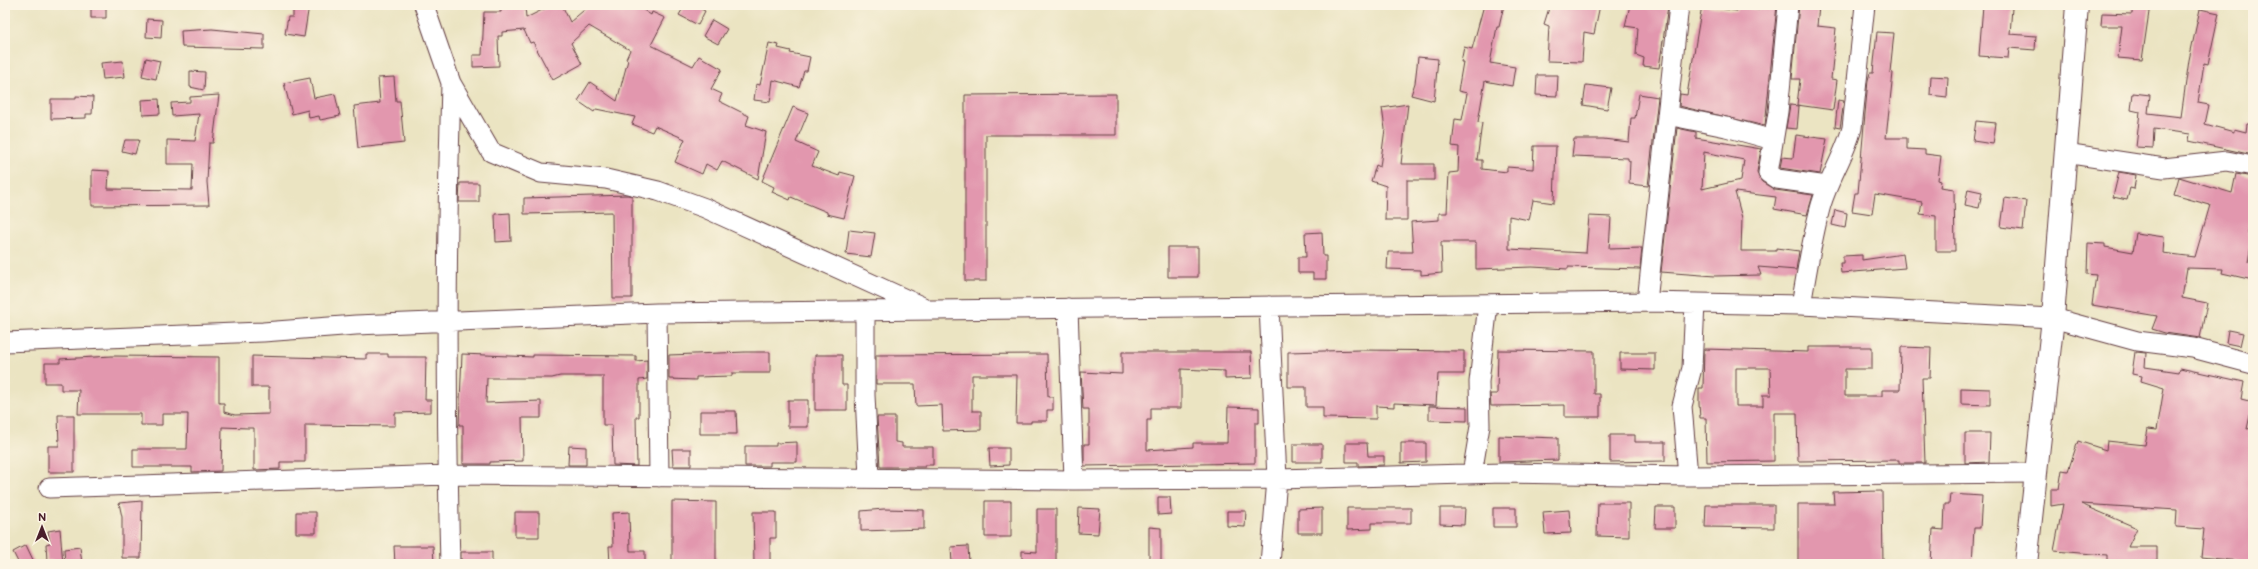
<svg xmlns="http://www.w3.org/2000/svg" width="2258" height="569" font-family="'Balsamiq Sans',sans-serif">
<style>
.building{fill:#e297ae;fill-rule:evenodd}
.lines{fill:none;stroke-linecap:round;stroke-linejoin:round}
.street-casing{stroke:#623d42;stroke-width:21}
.secondary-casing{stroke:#623d42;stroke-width:24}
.street{stroke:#fff;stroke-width:19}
.secondary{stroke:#fff;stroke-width:22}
</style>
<rect width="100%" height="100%" fill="#fcf5e5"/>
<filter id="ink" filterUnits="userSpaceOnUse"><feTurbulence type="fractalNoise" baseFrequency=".025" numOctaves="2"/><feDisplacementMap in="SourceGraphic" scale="8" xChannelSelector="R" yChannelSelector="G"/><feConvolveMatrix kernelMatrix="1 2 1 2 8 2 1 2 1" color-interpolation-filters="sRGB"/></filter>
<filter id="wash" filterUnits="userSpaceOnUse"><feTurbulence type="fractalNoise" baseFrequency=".012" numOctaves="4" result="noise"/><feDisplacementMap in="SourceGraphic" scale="16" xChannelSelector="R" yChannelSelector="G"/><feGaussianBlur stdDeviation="0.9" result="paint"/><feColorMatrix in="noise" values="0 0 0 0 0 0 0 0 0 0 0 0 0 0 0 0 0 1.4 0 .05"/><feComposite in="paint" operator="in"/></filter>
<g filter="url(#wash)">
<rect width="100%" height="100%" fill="#ebe4c2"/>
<g id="blocks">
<!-- building -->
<path class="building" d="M91 5H106V18H91Z
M293 5H309L304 37 285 34 288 17H293Z
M501 5H525L526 18 552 5H562L570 22 590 5H636L651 15 652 12 665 18 651 45 693 66 699 56 722 69 711 89 722 94 719 101 749 116 746 125 766 132 758 179 722 161 717 170 706 164 702 174 675 162 685 139 655 126 652 132 632 124 635 117 596 109 594 112 578 101 590 82 617 101 628 60 626 59 630 50 589 26 571 43 582 64 553 80 533 42 530 43 524 30 502 32V36H498L499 66 473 67V55H482L484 12H501Z
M685 5H693L705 11 698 25 679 15Z
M1484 5H1504L1499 27H1497L1490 63 1515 67 1512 86 1485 81 1478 122 1482 123 1477 160H1482V169L1507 172V167L1533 169 1534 146H1556L1554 203 1533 200 1529 220 1509 216V249L1586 253 1589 216 1611 217 1609 249 1642 248 1640 269 1568 267V269L1532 267 1476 269V242H1441L1442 273 1421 275V270L1387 269 1388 252H1413L1411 222 1439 220V213H1447L1449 173 1458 172 1459 147 1452 146 1455 119 1462 120 1467 93 1458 91 1463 62H1461L1464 47 1472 49Z
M1550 5H1600L1594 34 1584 32 1582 62 1547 61 1549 26 1544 24Z
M1630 5 1668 6 1659 68 1643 66 1644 58 1636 55 1638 28 1625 26Z
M1702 5 1737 11 1738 7 1759 10V5H1777L1765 126 1679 106 1680 94 1687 95Z
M1799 5H1819L1817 26 1836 28 1831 79 1837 80 1833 110 1797 105 1800 79H1792Z
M1983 5H2008V7L2012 8 2010 34 2036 36 2035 50 2009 48 2008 58 1979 56Z
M2133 5H2150L2142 60 2118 58 2122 26H2101L2102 13 2132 14Z
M2200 9 2219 13 2208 64 2204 63 2198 103 2209 105 2205 124 2234 132V129L2246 132 2247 124H2253V155L2189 141 2190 134 2154 129 2153 148 2136 147 2140 112 2131 110 2133 93 2150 95 2148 113 2181 117 2189 60Z
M147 19 162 20 161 38 146 37Z
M712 20 727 29 718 44 703 36Z
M212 29 264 34V49L182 47 181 31Z
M1877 32 1894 33 1890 72 1893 73 1886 138H1907V149L1925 150V154L1941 156 1938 180 1941 181 1940 187 1954 189 1955 251H1936V216L1920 214 1922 202 1875 194 1872 214 1852 211 1855 193H1858L1868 80 1870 73H1873Z
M769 43 779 45 778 48 791 51 790 53 810 57 807 71H804L799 87 773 80 770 102 754 100 756 84 760 85Z
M1418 57 1438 59 1434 101 1411 95 1415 83Z
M146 58 160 61 156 79 142 76Z
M123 61 125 77 103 79 101 63Z
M190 71 205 72 204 90 190 87Z
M1537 75H1558L1557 96 1536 95Z
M1931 76 1948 77 1947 97 1930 95Z
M394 77 396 101H400L404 143 358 148 354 106 380 103 378 78Z
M310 78 314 98 335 94 340 116 320 120 319 116 309 118 308 110 292 114 284 83Z
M1586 85 1611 88 1607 109 1583 105Z
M1116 94V135H986V281H965V95Z
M1639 94 1658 97 1648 186 1629 184 1630 161 1628 160V158L1572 156 1574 139H1603L1629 142 1631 118H1635Z
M219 95 213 143H209L207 182 209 205 92 206V170L109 171 108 189 192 190 193 164H167V140L195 141 199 114 172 116 171 103 190 102V97Z
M76 96 93 97 92 114H86V118L51 119V99H76Z
M159 99 160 114 143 115 142 100Z
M1838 100 1844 101 1840 128 1835 127Z
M1408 104 1401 164H1434V180H1407V220H1385L1386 186 1371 181 1376 165 1380 167 1385 129 1382 108Z
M1790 105 1799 106 1797 129 1786 128Z
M793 107 808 113 796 142 818 152 812 166 839 176 840 172 855 176 844 218 827 214V212L791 197 790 200 772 192 774 187 762 181Z
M1976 121 1996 123 1993 144 1973 141Z
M1677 128 1696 132V138L1761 149 1757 172 1762 182 1775 190 1813 195 1807 215 1774 209 1776 197 1735 192 1742 218 1741 251H1776V248L1799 251 1796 270 1758 267 1761 275 1715 276 1661 272ZM1704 152 1744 160 1741 180 1702 189Z
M1796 135 1827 139 1820 174 1780 168 1782 157 1793 158Z
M125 140H139L135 154 122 151Z
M2119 172 2136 175 2134 189 2130 188 2127 200 2113 197Z
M2236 174 2253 177 2248 234H2251V246L2248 262 2253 263V280L2222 273 2223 269 2187 268 2182 298 2207 303 2200 338 2165 333 2152 329 2157 316 2092 305 2096 275 2087 274 2088 243 2105 244V247L2133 252 2136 233 2164 237 2163 253 2195 257 2210 205 2174 195 2179 177 2232 193Z
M460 183H479V202H459Z
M1968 189 1982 192 1979 208 1965 205Z
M628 195 632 196V298H613L612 212 524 214V198Z
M2005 198 2026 201 2023 230 2001 227Z
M1835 210 1847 213 1845 228 1832 225Z
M510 213 511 241 496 242 495 214Z
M849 230 875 233 871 257 846 254Z
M1322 232 1323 256H1326V279H1313V273H1298V257H1306L1305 233Z
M1168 247H1198V277H1168Z
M1903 254 1905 268 1841 273 1840 263H1843V256L1862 255V260Z
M2228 330 2243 333 2240 346 2226 343Z
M1808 347H1872V369H1845V396H1882V390H1900L1901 347 1931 348 1930 378H1922L1925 463H1899V460L1798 461 1797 413H1774V461L1707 462 1706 418H1700L1699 404V388H1703L1704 349 1808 352ZM1736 368H1770L1771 395H1763V406H1736Z
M1360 350 1464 351V374H1438L1436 405 1394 403V407L1376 406V419L1323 418V407H1306V387H1288V352Z
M1498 350 1594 351V394H1600V417H1565V405L1491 406 1490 394H1497Z
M745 352H770V373H732V376L696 377V380L669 379V355Z
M1122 352H1251L1252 378 1225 379V371L1181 369V408H1151V420H1147V450L1193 447V443H1227L1228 407 1259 408V423H1255V463L1084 466V444H1089V409H1083L1081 372 1122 374Z
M2135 352 2146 353 2145 367 2179 372 2180 368 2244 382 2241 399 2253 402 2247 429 2253 428V564H2238V561L2201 557 2204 529 2176 527 2177 510 2081 504 2137 528 2128 547H2157V562H2107V555L2054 551 2063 504 2051 506V489H2059L2062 470 2068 471 2078 441 2106 450 2107 441 2145 445 2148 429 2157 430 2164 388 2141 381 2142 376 2132 374Z
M1620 353H1655V370L1620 369Z
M366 354H388V357H426L425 400H431V412L395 413V426L305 425V462H280V469L254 470V428H248L222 427 221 471 192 472V467H133V449H187L188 414H162V425H141V414H78L79 390H61V383H45V363H60V359L112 356 219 357V403H224V412L235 415 269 414V387H252V356L366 359Z
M462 354 533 357V355L636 356V361L647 360V379L639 380V417H636L637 466 613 465 612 425H603V376H560L552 378H487L486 403 541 401V418H522L523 461 490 462V464H463V425H459Z
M1047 354 1048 397H1053V410H1047V421H1031V423H1016L1017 375H972V411H981V430L943 431 942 405 916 406 915 384H876V355Z
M815 355H842V385H847V410H815Z
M1961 388 1990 389V405L1961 404Z
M788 400H808V427H788Z
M1429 406 1467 407V421L1429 420Z
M700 411H736L737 434H700Z
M58 415H74V472H48V446H59Z
M877 417H895V442L902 443V447H933V465H925V467H880Z
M1965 433H1990L1989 462 1965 463Z
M1610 435H1635V442H1665V461L1610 462Z
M1499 436 1558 438V460L1499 462Z
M797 442V462H770V466H745V446H776V443Z
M1346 443H1367L1368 456H1384V465L1358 466V462H1346Z
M1401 443H1426V462L1401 463Z
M1293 444H1322V462H1293Z
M569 446 586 447V465H568Z
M989 448H1009V465L990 466Z
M672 449H691V466H673Z
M1882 491 1883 564H1798V504H1834L1833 492Z
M1950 494 1982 496 1980 528H1974L1972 564 1931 563 1933 529 1944 530 1945 504H1949Z
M1158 497H1170L1171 514 1158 515Z
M142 501 141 558H122V517L119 503Z
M672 501 716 502V564H672Z
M985 501H1011V537H985Z
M1598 503H1629V537L1597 536Z
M1706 505H1774V528L1705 527Z
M1656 507H1675V528H1655Z
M1079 508 1100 509 1098 534 1078 533Z
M1322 508V533H1298V509Z
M1347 508H1411V523H1372V529L1347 530Z
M1440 508H1465L1464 525 1440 524Z
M1493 508H1516V527H1493Z
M884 509 924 510V529L861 531V511Z
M1037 509H1056V564H1022V551L1037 552Z
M1569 510 1571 533 1545 534 1543 512Z
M1227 511H1246L1245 527 1227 526Z
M296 512H316V533H296Z
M515 512H539V537H515Z
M629 512 630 551H645V564H610L609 546H613L612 513Z
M753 512H776V538H770V564H754Z
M1149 527 1161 528V564H1149Z
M60 529 63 564H54L53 560 47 561 46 544 50 543 48 531Z
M26 545 35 564H19L13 552Z
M394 546H433L434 564H395Z
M968 546 969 563 952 564 951 547Z
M80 547 82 564H65L64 549Z
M461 552H492V564H461Z"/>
</g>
</g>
<g filter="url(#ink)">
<use href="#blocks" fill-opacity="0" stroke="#623d42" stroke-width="1"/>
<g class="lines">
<defs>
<path id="street" d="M424 5 451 83 491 152 541 173 606 179 658 191 705 208 923 307
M1788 5 1778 112 1768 173 1777 179 1827 186
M1667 115 1726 127 1773 140
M2065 153 2164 168 2227 161 2253 166
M1647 302 1679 5
M1801 305C1807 272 1812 237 1821 205 1829 178 1845 155 1852 128L1865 5
M1269 306 1277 479 1270 564
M1068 308 1074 480
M865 311V395L869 477
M657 313 659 477
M5 342 263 332 356 325 657 313 1647 302 1801 305 2053 318 2137 341 2193 348 2253 364
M1472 474 1480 426 1479 382 1488 304
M1688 476 1682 406 1692 368 1695 303
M49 488 447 475 1074 480 1277 479 1504 473 1688 476 2035 473
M450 564C446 404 446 243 451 83"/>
<path id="secondary" d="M2026 564 2053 318 2077 5"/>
</defs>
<!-- street casing -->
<use href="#street" class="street-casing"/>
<!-- secondary casing -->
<use href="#secondary" class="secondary-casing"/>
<!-- street -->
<use href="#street" class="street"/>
<!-- secondary -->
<use href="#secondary" class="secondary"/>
</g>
</g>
<!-- margin -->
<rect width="2258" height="569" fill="none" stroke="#fcf5e5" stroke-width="20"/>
<!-- north arrow -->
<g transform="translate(42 527)" stroke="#fcf5e5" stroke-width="3" paint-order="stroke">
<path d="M0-3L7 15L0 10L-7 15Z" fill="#4a1f2b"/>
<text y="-6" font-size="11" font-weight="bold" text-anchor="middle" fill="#4a1f2b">N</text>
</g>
</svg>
